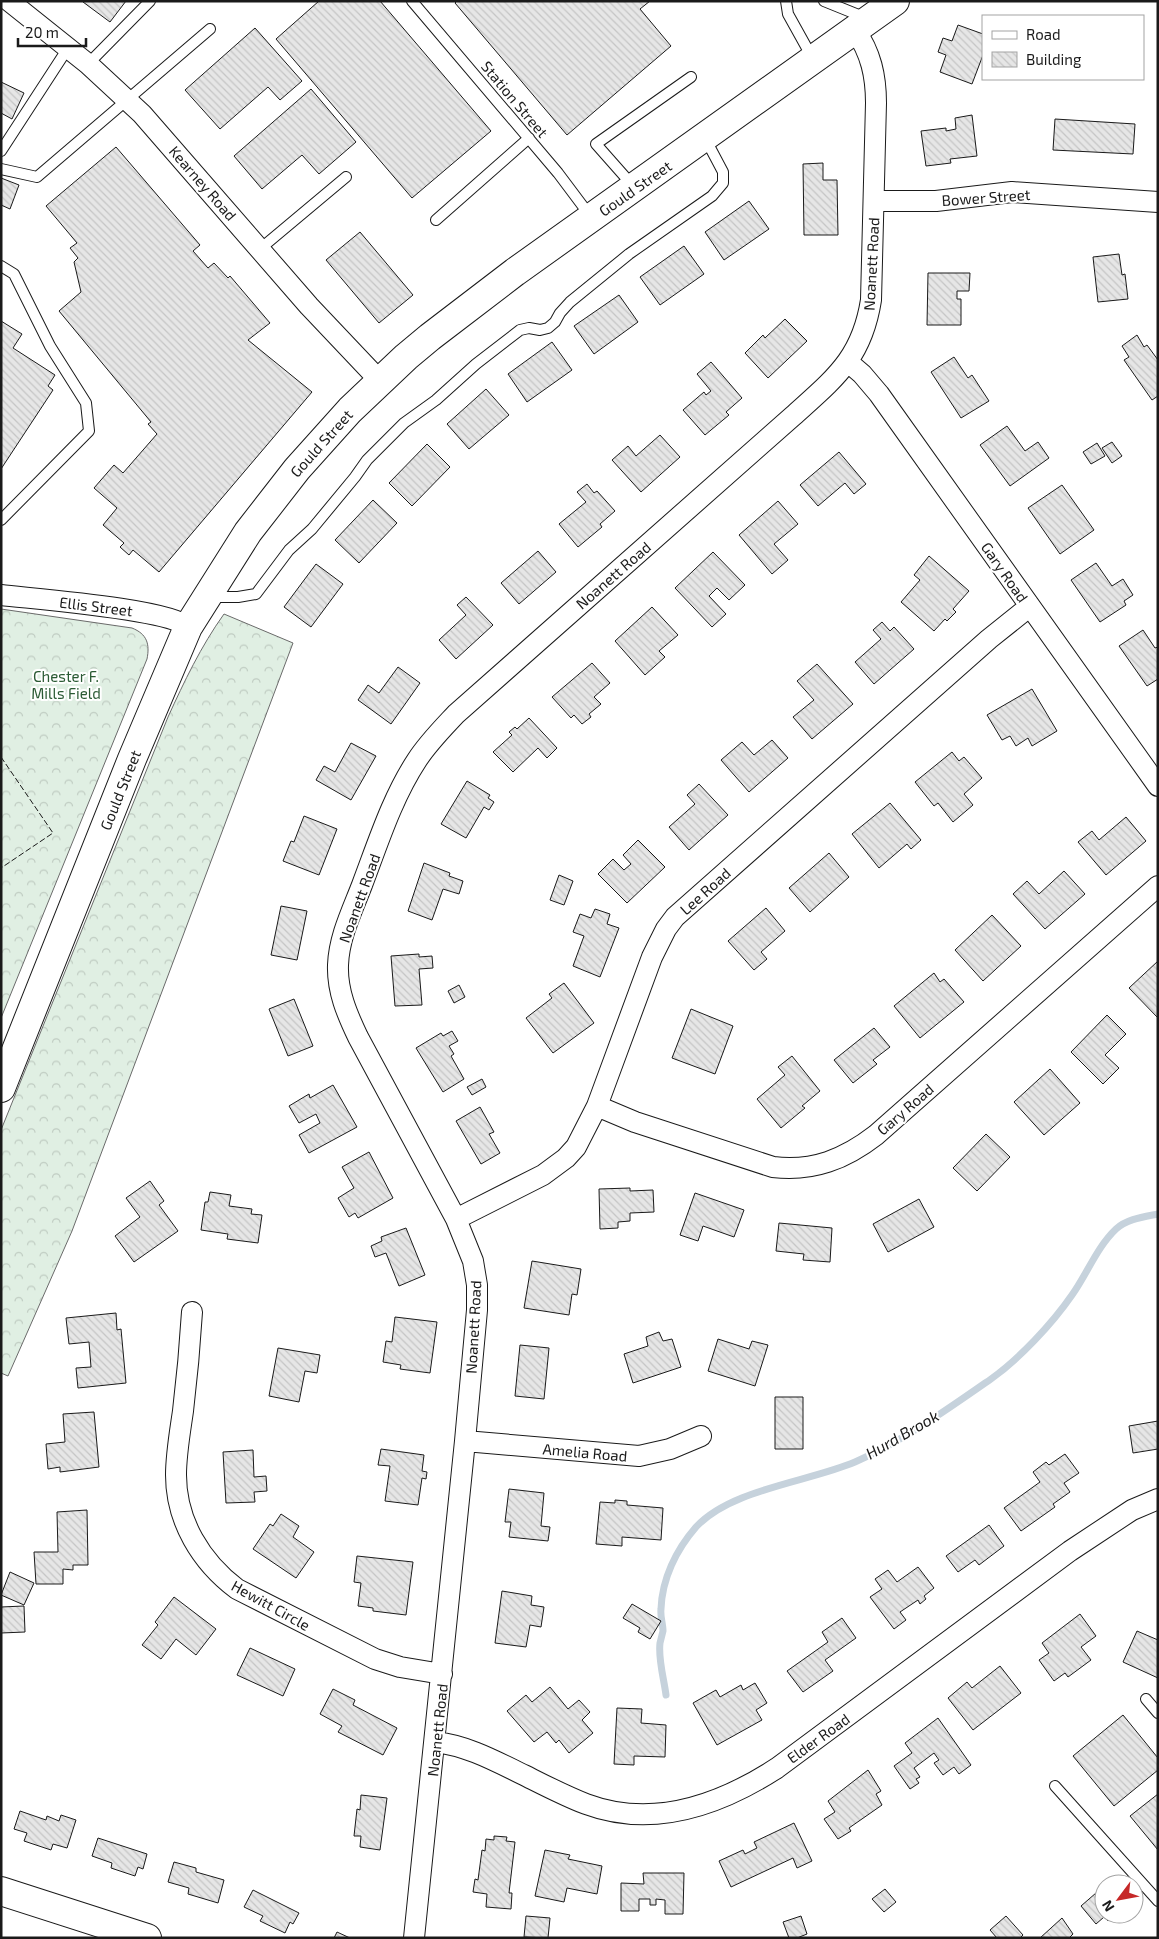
<svg xmlns="http://www.w3.org/2000/svg" width="1159" height="1939" font-family="'Exo 2',sans-serif">
<style>
.forest{fill:url(#forest-crowns);stroke:#6a6a6a}
.lines{fill:none;stroke-linecap:round;stroke-linejoin:round}
.stream{stroke:#c6d2dc;stroke-width:7}
.building{fill:url(#building-back-hatch);stroke:#1a1a1a}
.service-casing{stroke:#1a1a1a;stroke-width:12}
.minor-casing{stroke:#1a1a1a;stroke-width:22}
.secondary-casing{stroke:#1a1a1a;stroke-width:30}
.service{stroke:#fff;stroke-width:10}
.minor{stroke:#fff;stroke-width:20}
.secondary{stroke:#fff;stroke-width:28}
.fence{stroke:#1a1a1a;stroke-width:1;stroke-dasharray:6 2.5;stroke-linecap:butt}
.labels{text-anchor:middle;dominant-baseline:central;stroke-width:4;stroke-linejoin:round;paint-order:stroke}
.street-label{font-size:15px;fill:#1a1a1a;stroke:#fff}
.park-label{font-size:15px;fill:#2b5a34;stroke:#fff}
.water-label{font-size:16px;font-style:italic;fill:#1a1a1a;stroke:#fff}
</style>
<defs>
<pattern id="forest-crowns" width="20" height="18" patternUnits="userSpaceOnUse" patternTransform="scale(1.25)"><rect width="20" height="18" fill="#e0efe3"/><path d="M2 6a3 3 0 1 1 6 0M12 15a3 3 0 1 1 6 0" fill="none" stroke="#c0ccc2"/></pattern>
<pattern id="building-back-hatch" width="6" height="6" patternUnits="userSpaceOnUse" patternTransform="scale(1.25)"><rect width="6" height="6" fill="#e6e6e6"/><path d="M-1 5l2 2M0 0l6 6M5-1l2 2" fill="none" stroke="#c5c5c5"/></pattern>
</defs>
<rect width="100%" height="100%" fill="#fff"/>
<!-- forest -->
<path class="forest" d="M1 609 132 628C147 634 150 644 147 659L1 1018Z
M224 614 293 643 72 1231 8 1376 1 1373V1130L168 717C184 682 201 646 224 614Z"/>
<g class="lines">
<!-- stream -->
<path class="stream" d="M666 1695C664 1679 658 1659 660 1643 661 1639 662 1635 663 1631 663 1624 660 1616 661 1609 662 1579 676 1550 696 1527 731 1489 808 1482 855 1462 903 1441 948 1409 991 1379 1019 1359 1052 1324 1072 1295 1087 1274 1097 1247 1116 1229 1127 1219 1143 1217 1158 1214"/>
</g>
<!-- building -->
<path class="building" d="M84 1H126L110 22 83 2Z
M319 1H380L491 131 412 198 276 39Z
M457 1H650L640 9 671 46 567 135 455 3Z
M958 25 983 34V55L972 84 940 72 946 55 938 52 943 38 952 41Z
M255 28 302 81 280 100 268 87 220 129 185 90Z
M1 82 24 93 12 119 1 113Z
M311 89 356 142 319 174 302 155 262 189 234 156Z
M972 115 977 156 950 159 951 163 926 166 921 131 946 128V131L956 129 955 118Z
M1055 119 1135 124 1133 154 1053 150Z
M116 147 200 245 193 251 208 268 214 263 228 278 230 276 270 323 248 340 312 392 159 572 133 550 129 555 120 547 124 543 103 525 117 508 94 488 114 465 123 473 157 434 148 424 151 422 59 311 81 292 74 262 78 258 70 248 77 243 46 206Z
M823 163V180H837L838 235H804L803 164Z
M1 178 19 185 10 209 1 205Z
M749 201 769 229 724 260 705 232Z
M360 232 413 295 379 323 326 260Z
M684 246 704 274 660 305 640 277Z
M1119 254 1122 275 1125 274 1128 299 1098 302 1093 257Z
M928 273H970L969 291H957V299H961V325H927Z
M619 295 638 322 594 354 574 326Z
M785 319 807 341 768 378 745 353 763 335 765 338Z
M1 321 22 334 13 348 55 375 48 386 53 390 1 469Z
M1137 335 1144 347 1147 345 1158 360V396L1152 400 1124 360 1129 357 1122 346Z
M552 342 572 370 527 402 508 374Z
M954 357 968 378 972 375 989 401 961 418 931 372Z
M711 362 742 398 726 412 729 415 705 435 683 410 704 392 706 395 711 391 697 374Z
M486 389 509 415 469 449 447 424Z
M1007 426 1025 451 1038 442 1049 458 1010 486 980 445Z
M660 435 680 457 641 492 612 460 628 446 636 456Z
M1112 442 1122 456 1112 463 1102 448Z
M1097 443 1105 456 1091 464 1083 452Z
M427 444 450 467 412 506 389 483Z
M839 452 866 484 854 494 845 483 818 506 800 485Z
M587 484 594 493 597 491 615 511 600 524 602 527 578 547 559 524 586 502 577 492Z
M1062 485 1094 530 1060 554 1028 508Z
M373 500 397 523 359 563 335 540Z
M778 501 798 524 774 544 788 560 772 574 739 535Z
M538 551 556 572 519 604 501 583Z
M713 552 745 585 729 600 717 588 709 596 726 614 712 627 675 588Z
M929 556 969 591 953 609 956 612 947 621 945 619 934 631 901 602 920 580 914 575Z
M1096 563 1112 586 1123 579 1133 595 1124 601 1126 605 1100 622 1071 580Z
M316 564 343 584 311 627 284 607Z
M466 597 493 625 456 659 439 640 466 615 457 605Z
M652 607 678 635 659 651 665 657 645 675 615 641Z
M882 622 890 631 894 627 914 649 874 684 855 662 881 639 873 630Z
M1143 630 1155 648 1158 647V679L1147 686 1119 646Z
M592 663 610 683 594 697 601 704 589 714 591 717 582 724 574 715 571 718 552 697Z
M817 664 853 704 812 739 793 717 814 700 797 681Z
M398 667 420 683 391 724 358 700 368 685 379 693Z
M1032 689 1057 731 1032 746 1028 738 1016 746 1010 736 1002 740 987 715Z
M529 718 557 748 547 758 538 748 513 772 493 752 512 735 509 732 515 727 517 729Z
M772 740 788 758 749 792 721 760 742 742 754 755Z
M351 743 376 756 351 800 316 780 324 766 335 772Z
M952 752 959 761 964 757 982 778 964 794 973 805 953 822 938 803 934 806 915 782Z
M467 781 490 795 488 798 494 802 489 810 484 807 466 838 441 824Z
M699 784 728 815 689 850 669 827 695 804 687 795Z
M890 803 921 840 911 849 907 844 879 868 852 834Z
M304 816 337 829 319 875 283 861 291 841 294 842Z
M1126 817 1146 841 1106 875 1078 842 1092 831 1099 840Z
M638 840 665 867 627 903 598 874 613 859 624 870 631 864 623 855Z
M829 853 849 877 810 912 789 888Z
M424 863 450 873 449 876 463 881 459 894 443 889 432 920 408 911Z
M1064 871 1085 894 1045 929 1013 894 1027 881 1039 894Z
M559 875 573 881 564 905 550 900Z
M281 906 307 911 297 960 271 955Z
M766 908 785 931 761 952 767 959 754 970 728 941Z
M595 909 610 914 607 924 619 928 600 977 573 966 584 936 573 932 580 914 591 918Z
M992 915 1021 946 983 981 955 950Z
M419 954V957L432 956 433 968 419 969 422 1005 395 1006 391 956Z
M1158 961V1018L1129 988Z
M934 973 940 982 944 979 964 1002 920 1038 894 1006Z
M564 983 594 1023 553 1053 526 1018 552 998 549 994Z
M459 985 465 997 454 1003 448 991Z
M294 999 313 1046 288 1056 269 1009Z
M691 1009 733 1026 715 1074 672 1058Z
M1107 1015 1126 1034 1105 1055 1119 1068 1103 1084 1071 1052Z
M874 1028 890 1047 873 1060 877 1064 853 1083 834 1060Z
M452 1031 458 1041 449 1046 454 1054 451 1056 464 1079 443 1092 416 1048 441 1033 443 1036Z
M792 1056 820 1091 802 1106 805 1108 781 1128 757 1099 785 1075 778 1067Z
M1050 1069 1080 1103 1044 1135 1014 1102Z
M482 1079 486 1087 472 1095 467 1087Z
M333 1085 357 1127 309 1153 299 1135 320 1123 316 1114 299 1123 289 1106 309 1094 310 1098Z
M480 1107 494 1132 489 1134 500 1153 481 1164 456 1121Z
M986 1134 1010 1157 977 1191 953 1168Z
M369 1152 393 1198 358 1218 355 1213 349 1217 338 1198 354 1188 342 1167Z
M150 1181 164 1201 159 1205 178 1231 134 1262 115 1236 140 1217 126 1198Z
M630 1188V1191L653 1190 654 1212 630 1213V1221L618 1222V1228L600 1229 599 1189Z
M210 1192 231 1195 229 1206 252 1209 251 1214 262 1215 258 1243 227 1239 228 1234 201 1230 205 1202H208Z
M695 1193 744 1210 734 1237 703 1226 698 1241 680 1235Z
M919 1199 934 1227 888 1252 873 1224Z
M779 1223 832 1228 830 1262 803 1260 804 1254 776 1251Z
M406 1228 425 1275 399 1286 386 1253 375 1257 371 1246 382 1241 381 1237Z
M532 1261 581 1269 577 1295 572 1294 569 1315 524 1308Z
M116 1313 117 1330 121 1329 126 1383 78 1388 76 1368 91 1367 89 1342 69 1344 66 1318Z
M395 1317 437 1322 430 1373 400 1369 401 1365 383 1362 386 1341 392 1342Z
M659 1332 663 1341 672 1339 681 1367 633 1383 624 1354 648 1346 646 1337Z
M718 1339 749 1349 752 1341 768 1345 755 1386 708 1371Z
M520 1345 549 1348 544 1399 515 1396Z
M278 1348 320 1355 317 1373 305 1371 299 1402 269 1396Z
M775 1397H803V1449H775Z
M94 1412 99 1467 60 1472V1467L48 1469 46 1444 65 1442 63 1414Z
M1158 1421V1449L1133 1453 1129 1426Z
M381 1449 424 1455 422 1471 427 1472 426 1479 422 1478 418 1505 385 1501 390 1466 378 1465Z
M253 1450 254 1477 266 1476 267 1491 254 1492 255 1502 226 1503 223 1452Z
M1065 1454 1079 1473 1064 1483 1070 1492 1053 1504 1055 1507 1021 1531 1004 1508 1040 1482 1033 1472 1046 1462 1049 1465Z
M509 1489 544 1493 541 1526 550 1527 548 1541 509 1537 511 1522H505Z
M615 1500 627 1501V1505L663 1508 661 1540 622 1537V1546L596 1544 600 1502 615 1503Z
M87 1510 88 1565H73V1570L63 1569V1584H36L34 1552H58L57 1512Z
M281 1514 299 1526 293 1537 314 1552 296 1578 253 1549 270 1524 273 1526Z
M989 1525 1004 1546 979 1565 975 1560 958 1572 946 1556Z
M357 1556 413 1562 406 1615 373 1611V1608L358 1606 361 1583 354 1582Z
M918 1567 934 1588 924 1596 926 1599 920 1604 918 1600 900 1612 906 1620 894 1629 870 1597 882 1589 875 1579 888 1570 897 1582Z
M10 1572 34 1583 24 1605 1 1595Z
M502 1591 532 1596 531 1605 544 1607 541 1627 530 1625 526 1647 495 1643Z
M174 1597 216 1629 196 1655 176 1639 161 1659 142 1645 158 1625 155 1622Z
M632 1604 661 1621 650 1639 638 1632 640 1628 623 1618Z
M24 1606 25 1632 1 1633V1607Z
M1080 1614 1096 1636 1081 1647 1091 1660 1068 1677 1065 1673 1054 1681 1039 1660 1049 1653 1042 1643Z
M842 1618 856 1638 825 1660 833 1671 803 1692 787 1671 828 1642 822 1632Z
M1137 1631 1158 1640V1678L1123 1662Z
M250 1648 295 1669 283 1696 237 1675Z
M1000 1666 1021 1693 973 1730 948 1698 967 1682 972 1688Z
M755 1683 767 1703 756 1710 762 1720 717 1745 693 1703 716 1690 720 1697 741 1685 743 1690Z
M550 1687 568 1709 579 1700 590 1712 582 1720 593 1733 569 1753 559 1740 556 1743 547 1732 534 1742 507 1711 526 1695 532 1702Z
M333 1689 355 1700 353 1705 397 1728 383 1755 338 1732 342 1726 320 1714Z
M617 1708 642 1709 641 1723 666 1725 665 1757 634 1756V1765L614 1764Z
M1123 1715 1158 1758V1770L1114 1806 1073 1756Z
M938 1718 971 1765 959 1774 954 1767 943 1775 934 1763 939 1760 934 1753 914 1768 920 1777 916 1779 919 1783 910 1789 894 1766 912 1753 905 1743Z
M868 1770 881 1791 876 1794 882 1805 849 1828 851 1831 838 1839 824 1819 835 1812 828 1801Z
M1158 1794V1850L1130 1816Z
M361 1795 387 1798 380 1850 360 1847 361 1836H354L357 1809 360 1810Z
M20 1811 46 1820 47 1816 59 1821 61 1815 76 1820 67 1848 53 1844 51 1850 24 1841 27 1833 14 1829Z
M794 1823 812 1861 797 1868 793 1858 731 1887 719 1861 743 1850 745 1854 757 1848 754 1842Z
M494 1836 507 1837 506 1841 515 1842 509 1893H512L511 1909 486 1907 487 1894 473 1892 475 1879 478 1880 482 1850 485 1851 486 1839 494 1840Z
M98 1838 147 1854 143 1869 138 1867 135 1876 111 1868 112 1863 92 1856Z
M545 1850 570 1855 568 1859 602 1866 597 1894 567 1888 564 1902 535 1896Z
M174 1862 196 1868V1872L224 1880 218 1903 188 1894 189 1888 168 1882Z
M643 1873H684L683 1914H665V1900L656 1899V1905H650V1899H639V1911H621V1883L644 1884Z
M1104 1886V1914H1115L1108 1921 1104 1917 1096 1924 1081 1906Z
M885 1889 896 1902 884 1912 872 1899Z
M253 1890 299 1913 293 1924 290 1922 285 1933 260 1921 263 1916 244 1907Z
M526 1916 550 1918 548 1938 524 1937Z
M801 1916 807 1934 797 1938H789L783 1922Z
M1006 1916 1023 1935 1020 1938H997L990 1930Z
M1062 1918 1073 1934 1069 1938H1040Z
M337 1932 350 1938H334Z"/>
<g class="lines">
<defs>
<path id="service" d="M412 1 558 173 591 217
M786 1 788 14 813 59
M824 1 866 18
M88 64 150 1
M1 151 68 48
M1 169 37 177 210 29
M634 187 596 144 691 77
M436 220 529 138
M260 249 346 177
M1 266 14 274 50 346 86 403 89 431 1 520
M211 597H238L256 594 289 550 312 529 355 477 367 460 404 423 436 400 476 364 520 330 529 328 540 330 548 328 555 322 560 313 570 302 629 254 712 196 723 183V172L705 138
M1146 1699 1158 1713
M1055 1786 1158 1901"/>
<path id="minor" d="M9 1 88 64 142 114 309 306 380 381
M874 201H936L1012 192 1158 202
M848 362 862 374 879 394 1158 786
M1 595C34 599 169 609 188 627
M597 1106 635 1122 773 1167C813 1172 845 1159 876 1135L1158 886
M456 1219 543 1175 566 1158 576 1147 597 1106 652 957 666 929 675 917 989 639 1029 607
M192 1312C190 1345 187 1378 183 1411 180 1432 176 1454 176 1475 176 1521 201 1562 237 1589L375 1659 400 1667 442 1674
M465 1441 639 1456 670 1449 701 1436
M436 1742C468 1746 495 1761 524 1775 544 1785 565 1796 586 1804 653 1829 720 1805 777 1768L1070 1551 1132 1510 1158 1499
M414 1938 465 1441 477 1310V1285L473 1261 456 1219 358 1037C347 1014 337 991 338 965 339 937 352 911 362 885 378 843 392 798 417 760 428 743 442 729 456 714L793 416C835 378 862 358 871 300L876 103C876 76 871 53 855 30"/>
<path id="secondary" d="M1 1088 132 759 188 627 248 532 297 469 350 410 406 357 430 337 515 272 895 1
M1 1891 147 1938"/>
</defs>
<!-- service casing -->
<use href="#service" class="service-casing"/>
<!-- minor casing -->
<use href="#minor" class="minor-casing"/>
<!-- secondary casing -->
<use href="#secondary" class="secondary-casing"/>
<!-- service -->
<use href="#service" class="service"/>
<!-- minor -->
<use href="#minor" class="minor"/>
<!-- secondary -->
<use href="#secondary" class="secondary"/>
<!-- fence -->
<path class="fence" d="M1 757 53 833 1 868"/>
</g>
<g class="labels">
<!-- street labels -->
<g class="street-label">
<text transform="translate(515 99) rotate(50)">Station Street</text>
<text transform="translate(203 183) rotate(49)">Kearney Road</text>
<text transform="translate(635 188) rotate(-35)">Gould Street</text>
<text transform="translate(986 197) rotate(-4)">Bower Street</text>
<text transform="translate(871 264) rotate(-87)">Noanett Road</text>
<text transform="translate(321 443) rotate(-48)">Gould Street</text>
<text transform="translate(1005 572) rotate(55)">Gary Road</text>
<text transform="translate(613 575) rotate(-41)">Noanett Road</text>
<text transform="translate(96 606) rotate(7)">Ellis Street</text>
<text transform="translate(120 790) rotate(-68)">Gould Street</text>
<text transform="translate(705 891) rotate(-42)">Lee Road</text>
<text transform="translate(359 898) rotate(-70)">Noanett Road</text>
<text transform="translate(905 1109) rotate(-41)">Gary Road</text>
<text transform="translate(473 1327) rotate(-87)">Noanett Road</text>
<text transform="translate(585 1452) rotate(5)">Amelia Road</text>
<text transform="translate(271 1605) rotate(29)">Hewitt Circle</text>
<text transform="translate(437 1730) rotate(-84)">Noanett Road</text>
<text transform="translate(818 1738) rotate(-36)">Elder Road</text>
</g>
<!-- park labels -->
<g class="park-label">
<text x="66" y="676">Chester F.<tspan x="66" dy="17">Mills Field</tspan></text>
</g>
<!-- water labels -->
<g class="water-label">
<text transform="translate(902 1434) rotate(-30)">Hurd Brook</text>
</g>
</g>
<!-- border -->
<rect width="1159" height="1939" fill="none" stroke="#1a1a1a" stroke-width="5"/>
<!-- legend -->
<rect x="982" y="15" width="162" height="65" fill="#ffffff" stroke="#a3a3a3"/>
<rect x="992" y="31" width="25" height="8" fill="#ffffff" stroke="#a3a3a3"/>
<text x="1026" y="40" font-size="15" fill="#1a1a1a">Road</text>
<rect x="992" y="52" width="25" height="15" fill="url(#building-back-hatch)" stroke="#a3a3a3"/>
<text x="1026" y="65" font-size="15" fill="#1a1a1a">Building</text>
<!-- north arrow -->
<g transform="translate(1119 1899) rotate(238)"><circle r="24" fill="#ffffff" stroke="#a3a3a3"/>
<path d="M0-4L9 19L0 12L-9 19Z" fill="#c62828"/>
<text y="-8" font-size="14" font-weight="bold" text-anchor="middle" fill="#1a1a1a">N</text>
</g>
<!-- scale -->
<path d="M18 38v8h68v-8" fill="none" stroke="#1a1a1a" stroke-width="2.5"/>
<text x="25" y="38" font-size="15" fill="#1a1a1a" stroke="#ffffff" stroke-width="4" paint-order="stroke">20 m</text>
</svg>
